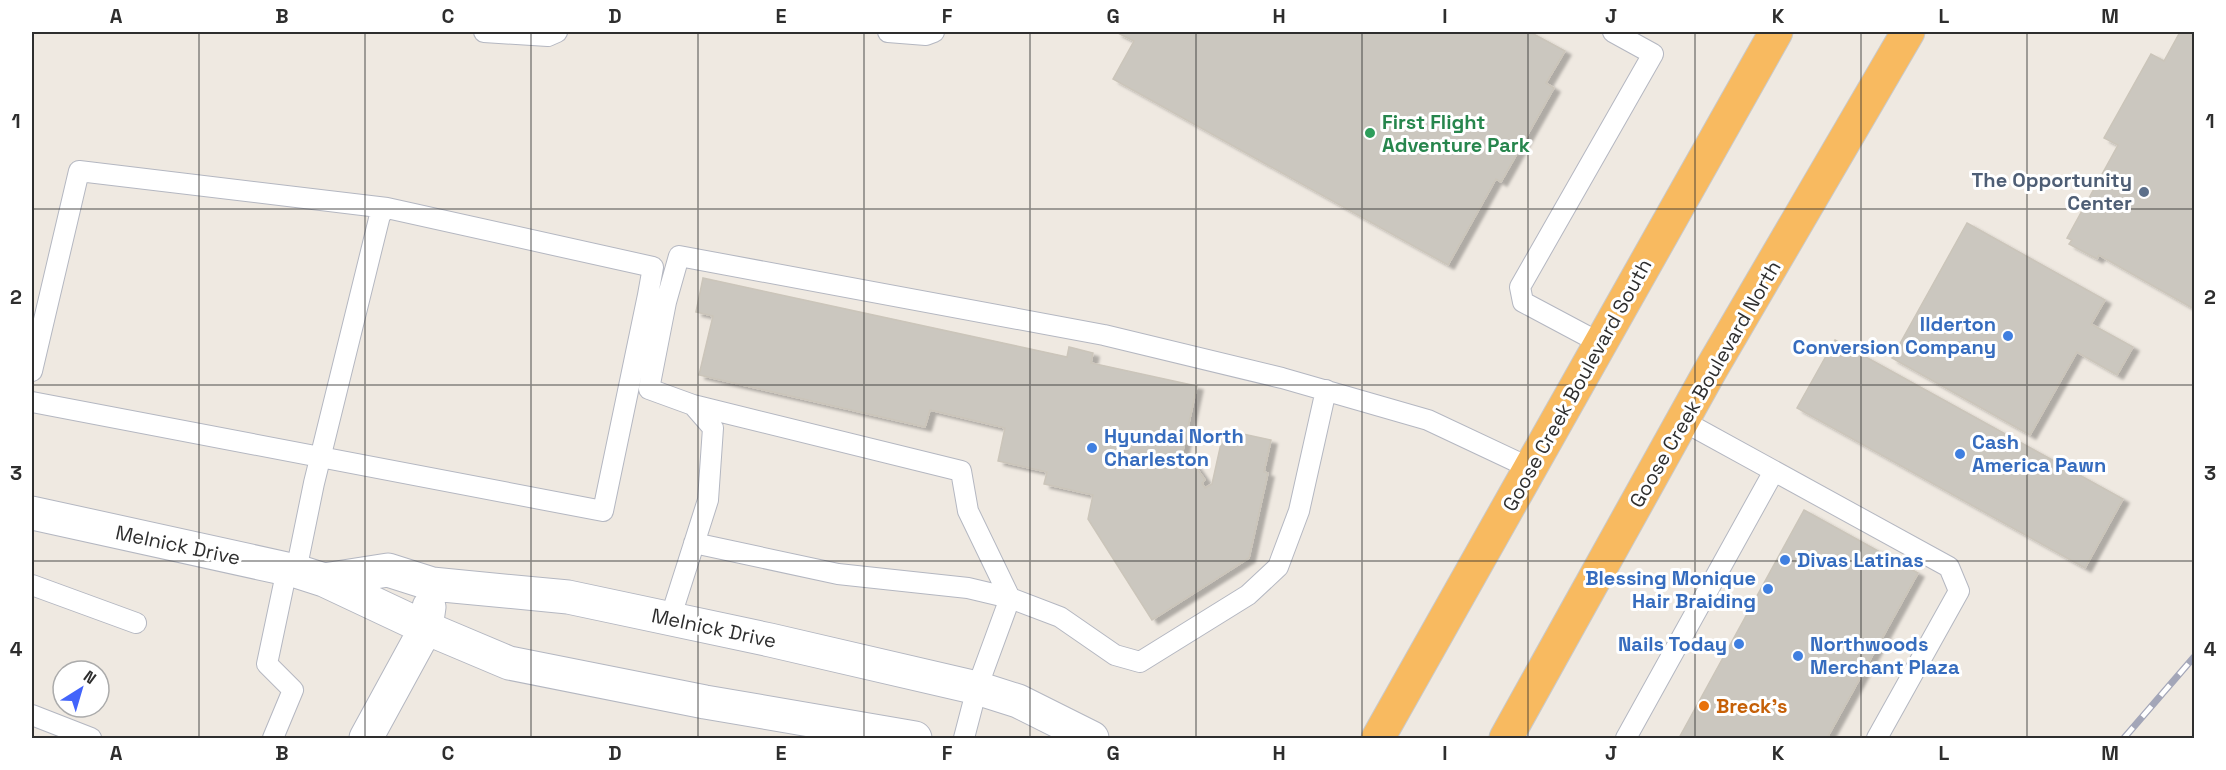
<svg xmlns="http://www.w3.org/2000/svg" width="2226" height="770" font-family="'Space Grotesk',sans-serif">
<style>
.building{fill:#cbc7bf;stroke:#cbc5ba;stroke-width:1.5;filter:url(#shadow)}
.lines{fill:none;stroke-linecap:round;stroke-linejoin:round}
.service-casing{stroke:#b4b7c1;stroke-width:22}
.minor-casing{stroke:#b4b7c1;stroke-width:35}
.trunk-casing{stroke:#c9c9c9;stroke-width:35}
.service{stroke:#fff;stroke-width:20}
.minor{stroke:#fff;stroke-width:33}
.trunk{stroke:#f8ba60;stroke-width:33}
.rail-casing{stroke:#a3a6b8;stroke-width:7}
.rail{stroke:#fff;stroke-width:4.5;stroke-dasharray:14;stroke-linecap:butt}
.grid{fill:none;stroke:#2e2e2e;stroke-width:1.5;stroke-opacity:0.55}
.leisure-dot{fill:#2e9e5b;stroke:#fff;stroke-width:2}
.service-dot{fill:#5c6f8a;stroke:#fff;stroke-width:2}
.shop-dot{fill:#3f7fe0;stroke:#fff;stroke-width:2}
.food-dot{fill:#e8710a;stroke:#fff;stroke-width:2}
.labels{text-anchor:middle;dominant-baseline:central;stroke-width:6;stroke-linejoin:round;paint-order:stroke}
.leisure-label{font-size:20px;font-weight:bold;fill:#27864d;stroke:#fff;text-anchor:start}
.service-label{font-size:20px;font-weight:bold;fill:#4e5e75;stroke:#fff;text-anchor:end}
.shop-label{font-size:20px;font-weight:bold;fill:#366cbe;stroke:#fff;text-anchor:start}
.street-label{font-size:20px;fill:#2e2e2e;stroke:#fff}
.food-label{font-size:20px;font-weight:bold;fill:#c56008;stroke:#fff;text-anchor:start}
.neatline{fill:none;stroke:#2e2e2e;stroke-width:2}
.grid-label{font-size:20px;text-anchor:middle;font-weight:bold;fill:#2e2e2e}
</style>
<defs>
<filter id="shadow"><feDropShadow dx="6" dy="4" stdDeviation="1.5" flood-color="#0004"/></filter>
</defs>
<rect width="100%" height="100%" fill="#efe9e1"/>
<!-- building -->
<path class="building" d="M1116 32H1530L1565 51 1546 83 1554 88 1501 182 1496 179 1448 265 1113 79 1134 41Z
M2180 32H2194V309L2099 255 2097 259 2069 244 2072 240 2067 238 2118 145 2104 138 2151 54 2164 61Z
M1967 223 2105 300 2091 324 2133 347 2117 375 2077 352 2030 435 1892 358Z
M703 278 1067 357 1069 347 1093 353 1091 363 1197 386 1182 455 1190 467 1194 464 1205 480 1202 483 1205 488 1212 484 1224 430 1271 440 1264 472 1268 473 1249 558 1152 620 1088 519 1093 495 1044 484 1047 472 998 461 1005 428 930 410 925 427 699 375 713 316 696 312Z
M1835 340 2123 499 2085 568 1797 408Z
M1804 510 1918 573 1827 738H1679Z"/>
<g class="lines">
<defs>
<path id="service" d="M484 32 548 36 557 32
M888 32 926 35 934 32
M1600 343 1523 302 1520 287 1653 54 1613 32
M32 371 79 171 387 208
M32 402 603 511 648 295
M693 405 961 471 968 511 1010 598 1060 617 1115 655 1140 662 1248 595 1278 567 1299 511 1326 390
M1683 421 1949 567 1959 591 1877 738
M694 543 838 574 968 588 1010 598 977 688 964 738
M296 571 314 483 380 215 387 208 653 267 648 295 659 300
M32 585 136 623
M670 619 708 500 713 428 693 405 649 389 666 302 679 256 1104 335 1282 378 1428 420 1530 468
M32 715 91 738
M273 738 293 690 267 664 287 569
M1626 738 1774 471"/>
<path id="minor" d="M32 513 296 571 324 580 426 628 509 663 705 702 915 738
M324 580 388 570 432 584 568 597 770 640 977 688 1018 701 1092 738
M366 738 426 628 429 607"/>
<path id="trunk" d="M1378 738 1776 32
M1506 738 1710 371 1908 32"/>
</defs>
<!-- service casing -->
<use href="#service" class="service-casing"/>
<!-- minor casing -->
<use href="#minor" class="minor-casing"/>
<!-- trunk casing -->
<use href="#trunk" class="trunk-casing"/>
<!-- service -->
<use href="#service" class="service"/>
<!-- minor -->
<use href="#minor" class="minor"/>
<!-- trunk -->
<use href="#trunk" class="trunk"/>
<defs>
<path id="rail" d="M2124 738 2194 657"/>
</defs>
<!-- rail casing -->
<use href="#rail" class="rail-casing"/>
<!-- rail -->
<use href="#rail" class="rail"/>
</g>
<!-- grid -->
<path class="grid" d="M199 32V738M365 32V738M531 32V738M698 32V738M864 32V738M1030 32V738M1196 32V738M1362 32V738M1528 32V738M1695 32V738M1861 32V738M2027 32V738M32 209H2194M32 385H2194M32 561H2194"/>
<!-- markers -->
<circle class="leisure-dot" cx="1370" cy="133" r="6"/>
<circle class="service-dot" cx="2144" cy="192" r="6"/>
<g class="shop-dot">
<circle cx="2008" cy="336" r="6"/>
<circle cx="1092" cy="448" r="6"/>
<circle cx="1960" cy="454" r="6"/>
<circle cx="1785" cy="560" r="6"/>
<circle cx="1768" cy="589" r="6"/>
<circle cx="1739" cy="644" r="6"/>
<circle cx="1798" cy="656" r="6"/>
</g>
<circle class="food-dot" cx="1704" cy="706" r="6"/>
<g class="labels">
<!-- leisure labels -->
<g class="leisure-label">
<text x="1382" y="122">First Flight<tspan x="1382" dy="23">Adventure Park</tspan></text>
</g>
<!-- service labels -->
<g class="service-label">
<text x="2132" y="180">The Opportunity<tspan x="2132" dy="23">Center</tspan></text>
</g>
<!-- shop labels -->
<g class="shop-label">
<text x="1996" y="324" text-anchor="end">Ilderton<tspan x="1996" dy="23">Conversion Company</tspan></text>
<text x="1104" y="436">Hyundai North<tspan x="1104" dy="23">Charleston</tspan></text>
<text x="1972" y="442">Cash<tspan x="1972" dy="23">America Pawn</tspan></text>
<text x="1797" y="560">Divas Latinas</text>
<text x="1756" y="578" text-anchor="end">Blessing Monique<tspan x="1756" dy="23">Hair Braiding</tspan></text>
<text x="1727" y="644" text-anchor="end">Nails Today</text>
<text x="1810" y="644">Northwoods<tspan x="1810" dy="23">Merchant Plaza</tspan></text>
</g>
<!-- street labels -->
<g class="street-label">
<text transform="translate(1705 384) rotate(-60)">Goose Creek Boulevard North</text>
<text transform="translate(1577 385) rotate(-61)">Goose Creek Boulevard South</text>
<text transform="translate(178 545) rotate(12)">Melnick Drive</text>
<text transform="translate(714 628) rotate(12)">Melnick Drive</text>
</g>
<!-- food labels -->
<g class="food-label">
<text x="1716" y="706">Breck's</text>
</g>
</g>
<!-- border -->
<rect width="2226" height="770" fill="none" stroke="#ffffff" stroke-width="66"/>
<!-- north arrow -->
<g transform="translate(81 689) rotate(37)"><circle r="28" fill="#ffffff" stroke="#ababab" stroke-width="1.5"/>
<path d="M0-4.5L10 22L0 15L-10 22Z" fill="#4264fb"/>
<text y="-9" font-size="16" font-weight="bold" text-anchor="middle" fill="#2e2e2e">N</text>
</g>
<rect x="33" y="33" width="2160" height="704" class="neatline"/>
<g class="grid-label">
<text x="116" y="23">A</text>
<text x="282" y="23">B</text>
<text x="448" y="23">C</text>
<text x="615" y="23">D</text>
<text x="781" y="23">E</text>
<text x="947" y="23">F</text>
<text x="1113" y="23">G</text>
<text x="1279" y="23">H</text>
<text x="1445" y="23">I</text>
<text x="1611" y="23">J</text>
<text x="1778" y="23">K</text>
<text x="1944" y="23">L</text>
<text x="2110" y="23">M</text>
<text x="16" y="128">1</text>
<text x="2210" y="128">1</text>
<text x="16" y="304">2</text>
<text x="2210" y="304">2</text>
<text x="16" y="480">3</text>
<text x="2210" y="480">3</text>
<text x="16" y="656">4</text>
<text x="2210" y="656">4</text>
<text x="116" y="760">A</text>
<text x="282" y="760">B</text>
<text x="448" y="760">C</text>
<text x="615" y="760">D</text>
<text x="781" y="760">E</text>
<text x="947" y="760">F</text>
<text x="1113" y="760">G</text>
<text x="1279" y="760">H</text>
<text x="1445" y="760">I</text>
<text x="1611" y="760">J</text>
<text x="1778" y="760">K</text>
<text x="1944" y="760">L</text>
<text x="2110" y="760">M</text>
</g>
</svg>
